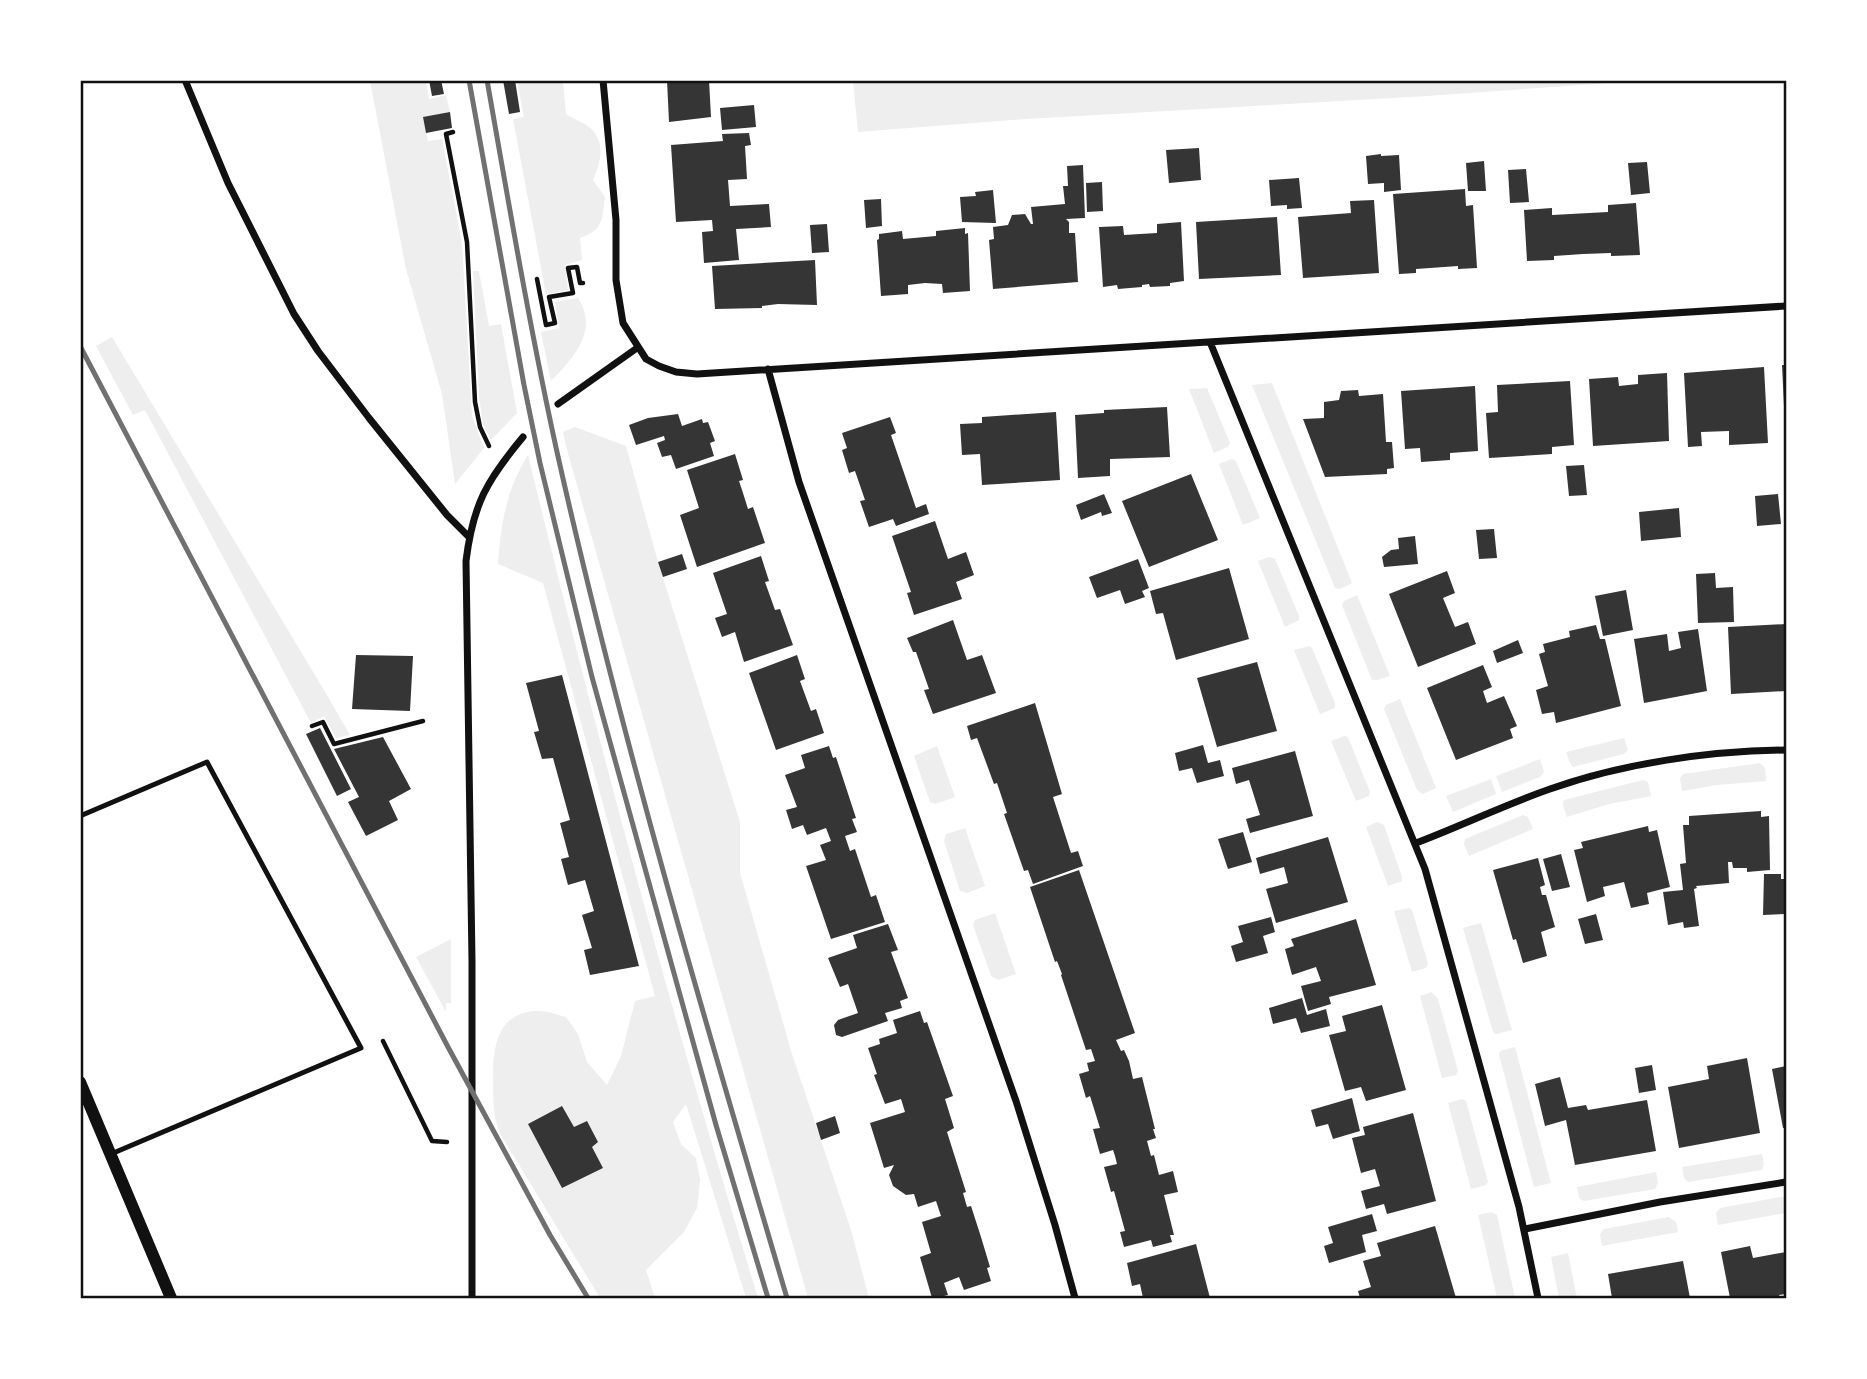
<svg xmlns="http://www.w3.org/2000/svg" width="1867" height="1379" font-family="Inter,sans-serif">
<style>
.green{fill:#eee}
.building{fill:#353535}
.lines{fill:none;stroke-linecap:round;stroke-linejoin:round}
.path{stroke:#111;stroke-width:4.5}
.service{stroke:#111;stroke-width:5}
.minor{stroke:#111;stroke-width:7}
.tertiary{stroke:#111;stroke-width:12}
.rail{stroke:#707070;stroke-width:5}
.neatline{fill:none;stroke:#111;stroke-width:2.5}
</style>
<rect width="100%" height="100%" fill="#fff"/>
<!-- green -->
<path class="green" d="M370 81H426L429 99 446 95 450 112 423 118 428 141 442 139 462 243 472 416 484 448 455 484 442 394 406 269Z
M517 81H563L566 114C573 119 584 122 590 128 607 142 600 164 593 180L605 197C602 219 604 230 580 238L582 260 565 265 568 290 546 294 513 119 524 117Z
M853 81V80L1637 81 1427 96 1026 119 858 132Z
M473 271H479L489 326 501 324 517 413 491 440 483 424 479 397Z
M578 298C599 330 574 358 551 381L541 332 559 328 555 302Z
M112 337 324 690 350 735 336 738 324 716 311 723 145 410 133 415 96 346Z
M1272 383 1352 583 1340 589 1335 588 1252 385Z
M1207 388 1230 443 1228 447 1214 453 1189 389Z
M575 427 626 446 658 562 740 822V873L792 1054 851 1230 869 1298H808L567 450 563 432Z
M528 455C597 739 673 1020 758 1298H746L686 1104 673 1122 681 1144 696 1158 700 1180 697 1208 684 1232 646 1270 655 1298H600L499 1132C493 1115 493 1096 493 1078 493 1045 498 1011 539 1011 548 1011 558 1015 566 1017L578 1034 587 1062 607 1085 621 1056 635 1001 655 996 543 583 498 564C501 524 506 490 528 455Z
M1232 459 1236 461 1260 518 1243 525 1219 464Z
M1269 557 1275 559 1299 616V620L1285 627 1258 561Z
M1357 595 1390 676 1377 680H1372L1342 605 1344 601Z
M1309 646 1312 648 1335 703V708L1320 714 1294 650Z
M1400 699 1436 788 1423 794 1417 790 1384 709 1386 705Z
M1344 736 1348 737 1370 792 1369 796 1356 801 1331 741Z
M1624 738 1628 750 1624 754 1573 767 1570 763 1566 752Z
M937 746 955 797 935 804 930 802 914 756Z
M1540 759 1544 772 1540 777 1502 792 1496 776Z
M1760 763 1765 768 1766 781 1717 785 1682 791 1680 778 1683 774Z
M1491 779 1496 794 1453 812 1446 796Z
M1643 780 1648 782 1651 796 1609 804 1567 817 1563 805 1564 800Z
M1523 815 1528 817 1533 829 1469 856 1464 844 1465 839Z
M1377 822 1384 825 1402 877V881L1388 886 1366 827Z
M965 828 985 886 967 893 960 891 944 841 946 834Z
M1409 908 1412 910 1428 963 1426 968 1412 972 1394 911Z
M995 913 1016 974 998 980 991 976 973 925 975 920Z
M1481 923 1512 1030 1496 1034 1493 1032 1463 928Z
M451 939V1003H446V1012L416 957Z
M1432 992 1438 999 1458 1071 1456 1075 1442 1078 1420 996Z
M1515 1047 1551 1183 1534 1187 1499 1055 1500 1051Z
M1462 1099 1466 1101 1488 1182 1486 1185 1471 1189 1448 1103Z
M1762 1154 1764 1164 1762 1170 1688 1182 1684 1178 1682 1167Z
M1656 1172 1658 1183 1655 1189 1584 1201 1579 1198 1577 1187Z
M1786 1196V1213L1718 1225 1716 1213 1720 1208Z
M1491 1212 1497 1215 1515 1298H1497L1478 1215Z
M1669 1217 1676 1222 1678 1232 1602 1246 1600 1234 1604 1229Z
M1568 1253 1577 1298H1559L1551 1257Z"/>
<!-- building -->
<path class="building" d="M429 80H441L444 94 432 96Z
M503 80H515L520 112 509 114Z
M667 80H709L711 117 669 122Z
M754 105 756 127 722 130 720 108Z
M450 112 452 128 426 133 423 117Z
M749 133 751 145 745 146 747 179 728 180 730 206 769 204 771 227 736 229 739 260 704 263 702 232 713 231 712 220 676 222 671 145 723 141 722 134Z
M1199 148 1201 180 1169 183 1166 150Z
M1381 154V156L1399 155 1401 190 1384 192V183L1368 184 1366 156Z
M1484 161 1486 191H1468L1466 163Z
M1647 162 1650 193 1631 195 1628 163Z
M1083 165 1085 218 1066 219 1069 222V233H1075L1078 282 993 289 989 240 994 239 993 227 1008 225 1012 215 1025 214 1031 224H1033L1031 207 1065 204 1063 186H1068L1067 166Z
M1526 169 1529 202 1510 203 1508 170Z
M1299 178 1302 208 1287 209V205L1271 206 1269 180Z
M1102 182 1103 211 1087 212 1086 183Z
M1465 189 1466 206 1473 205 1477 268 1458 269V266L1416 269V273L1399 274 1393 194Z
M993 190 996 223 962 222 960 197 976 196 975 192Z
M881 199 882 226 866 228 864 200Z
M1374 200 1379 273 1303 278 1298 217 1351 213 1350 201Z
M1636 203 1640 255 1611 256V253L1583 254 1554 256V260L1527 261 1524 210 1552 208V215L1608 212V205Z
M1277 217 1281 275 1199 279 1196 222Z
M1181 222 1184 281 1170 283V286L1150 287 1149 284 1142 285V287L1118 289 1117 285 1103 287 1099 227 1123 226 1124 235 1140 234 1157 233V224Z
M827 224 829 252 812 253 810 225Z
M965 228V234L968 233 970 291 943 293 942 284 925 283 908 285V294L881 296 877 240 879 239V234L902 231 903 239 936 236V231Z
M815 260 817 305 778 304 762 306V308L715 309 712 266Z
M1782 365H1786V406H1784Z
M1764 367 1768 443 1729 445V431L1701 432 1702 446 1688 447 1684 373Z
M1667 373 1669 441 1593 446 1589 379 1618 377 1619 386 1638 384V375Z
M1570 381 1574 445 1552 447V454L1489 458 1486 413 1498 412 1497 385Z
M1475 386 1478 451 1450 453V460L1421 462 1420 448 1405 449 1401 391Z
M1358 390 1359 396 1383 394 1386 442H1392L1394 468 1387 469V474L1325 477 1303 419 1324 418V402L1339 400 1341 391Z
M1167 407 1170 457 1110 459V476L1078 478 1075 415 1104 413V410Z
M1056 412 1060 480 982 485 980 454 962 455 960 424 982 423V417Z
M678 414 682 426 702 419 703 423 708 422 715 441 710 443 714 456 676 469 671 455 662 457 657 443 665 440 664 436 636 445 629 425 648 418Z
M890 417 896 433 891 435 916 508 926 504 929 514 896 526 893 519 869 527 860 501 865 500 855 471 849 473 842 450 847 448 842 433Z
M735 454 743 480 739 481 743 493 748 509 753 507 765 543 697 567 680 515 699 508 687 470Z
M1584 465 1587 495 1569 496 1566 466Z
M1191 474 1218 540 1149 567 1122 501Z
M1104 494 1112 513 1102 516 1101 512 1081 520 1076 505Z
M1778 494 1781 524 1757 526 1755 496Z
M1679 508 1681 537 1641 541 1639 512Z
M935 521 948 559 966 552 974 575 956 582 962 599 914 615 907 593 911 592 892 536Z
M1494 529 1497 558 1479 559 1476 530Z
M1415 536 1418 564 1384 567 1382 557 1391 550 1399 549 1398 538Z
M682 554 687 569 663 577 658 562Z
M761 556 769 581 765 582 775 610 780 609 793 645 744 662 735 632 722 637 715 618 727 614 713 573Z
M1138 559 1149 588 1142 591 1145 597 1125 604 1120 590 1097 598 1089 577Z
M1229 568 1249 639 1176 660 1163 613 1156 614 1150 591Z
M1447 571 1455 593 1443 598 1455 627 1468 622 1476 644 1418 667 1389 594Z
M1715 573 1716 588 1733 587 1734 622 1698 623 1696 574Z
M1626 590 1633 630 1603 636 1595 596Z
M953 620 967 660 982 655 996 693 933 714 924 690 929 689 916 652H913L907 638Z
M1786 624V691L1731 694 1728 627Z
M1596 625 1600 639H1605L1621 706 1556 723 1554 712 1542 714 1536 690 1548 686 1539 654 1545 652 1543 644 1570 637 1569 631Z
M1698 629 1707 691 1644 703 1634 639 1667 634 1669 651 1681 648 1678 632Z
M1518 640 1523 653 1497 663 1493 651Z
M356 655 413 656 410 711 352 709Z
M797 655 805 679 800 681 811 711 816 709 824 733 776 750 749 673Z
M1257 662 1277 731 1217 747 1197 678Z
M1483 665 1492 687 1483 691 1487 703 1504 696 1517 726 1510 729 1513 738 1456 760 1427 688Z
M562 675 639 966 590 975 584 950 592 948 582 915 594 911 585 880 568 885 561 859 569 857 560 823 570 820 553 758 542 759 534 732 539 731 526 683Z
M1035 703 1062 794 1053 797 1071 853 1078 851 1083 866 1033 884 1028 870 1024 871 1004 814 1007 813 997 783 994 784 977 738 971 740 967 726Z
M320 728 351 789 337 796 306 734Z
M383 737 411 789 389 801 398 820 366 836 348 802 359 797 334 749Z
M1203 745 1208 763 1220 760 1224 776 1197 783 1192 768 1179 771 1175 753Z
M829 746 833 758 836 757 856 818 852 819 857 832 845 836 850 851 855 849 871 897 876 895 885 922 831 939 806 866 826 860 820 845 831 841 826 828 807 835 803 825 792 829 786 810 797 807 785 775 805 768 801 755Z
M1295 751 1313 816 1250 833 1246 819 1260 815 1249 780 1236 784 1232 768Z
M1761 811V817L1769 816 1770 870 1747 872V868H1733L1732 862H1728L1729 883 1696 886 1697 888 1694 889 1699 926 1684 928 1683 922 1668 925 1663 892 1683 890 1680 864 1686 863 1683 825H1689V816Z
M1648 826 1649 832 1657 830 1670 887 1647 893 1649 904 1631 908 1624 882 1603 887 1605 896 1587 902 1574 850 1583 848 1581 842Z
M1243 832 1252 862 1228 869 1218 839Z
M1328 837 1348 902 1276 923 1266 889 1288 883 1284 867 1260 874 1256 858Z
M1561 854 1570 887 1552 891 1543 859Z
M1538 858 1545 885 1540 887 1542 895H1546L1555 927 1541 932 1547 956 1523 963 1516 939 1513 940 1493 870Z
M1079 870 1135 1033 1116 1040 1121 1051 1124 1050 1129 1061 1133 1079 1142 1077 1155 1129H1153L1156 1138 1147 1141 1151 1156 1154 1155 1159 1175 1173 1171 1178 1192 1164 1195 1174 1235H1170L1172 1242 1153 1247 1151 1240 1124 1247 1120 1232 1125 1231 1114 1191 1111 1192 1104 1167 1117 1164 1115 1156 1113 1150 1100 1154 1093 1129 1100 1128 1090 1096 1086 1098 1079 1074 1089 1071 1087 1063 1095 1061 1091 1049 1086 1050 1061 975 1062 974 1057 961 1055 962 1030 887Z
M1764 874H1781V879H1786V914L1763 915Z
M1596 914 1603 940 1585 944 1578 919Z
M1271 917 1275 932 1263 936 1268 953 1236 962 1231 946 1243 942 1238 926Z
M1356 919 1376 985 1329 997 1331 1004 1308 1011 1301 986 1321 981 1316 967 1292 975 1285 949 1294 946 1291 939Z
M888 924 898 950 891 952 908 998 900 1001 902 1008 885 1013 888 1021 842 1037 836 1035 834 1025 838 1020 858 1013 848 984 840 987 828 958 857 948 853 935Z
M1302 998 1307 1015 1326 1009 1330 1026 1301 1033 1296 1018 1273 1024 1269 1008Z
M1382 1005 1406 1090 1366 1101 1361 1087 1345 1091 1329 1035 1346 1031 1342 1016Z
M920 1011 924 1023 927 1022 953 1096 945 1099 954 1128 947 1132 966 1192 963 1193 967 1207 971 1206 981 1237 990 1267 987 1268 991 1281 964 1290 959 1277 944 1283 948 1295 936 1298H932L920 1257 931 1253 922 1222 941 1216 936 1201 918 1207 914 1194 906 1195 893 1186 889 1175 894 1165 884 1168 870 1123 905 1112 901 1099 885 1104 874 1075 877 1074 868 1048 880 1044 879 1039 897 1033 893 1020Z
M1747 1058 1760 1133 1679 1148 1668 1087 1709 1079 1707 1066Z
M1652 1065 1656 1090 1639 1093 1635 1068Z
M1786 1066V1128H1783L1772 1069Z
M1560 1077 1568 1108 1586 1105 1588 1110 1647 1100 1656 1151 1575 1165 1566 1120 1545 1126 1535 1084Z
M1352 1098 1360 1131 1333 1139 1328 1124 1316 1127 1311 1110Z
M562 1106 574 1127 587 1121 598 1142 592 1147 603 1168 562 1188 528 1124Z
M1413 1113 1436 1201 1387 1214 1384 1204 1366 1209 1361 1191 1380 1186 1375 1169 1361 1173 1352 1138 1365 1135 1363 1127Z
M835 1116 840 1133 821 1140 816 1123Z
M1372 1214 1377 1231 1362 1235 1366 1252 1329 1263 1324 1246 1333 1243 1328 1227Z
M1435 1226 1456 1298H1360L1358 1291 1371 1287 1363 1261 1381 1256 1377 1243Z
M1196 1244 1210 1298H1143L1140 1284 1132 1286 1127 1263Z
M1750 1246 1753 1258 1786 1252V1294L1779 1295 1780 1298H1730L1721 1252Z
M1683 1261 1690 1298H1612L1608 1274Z"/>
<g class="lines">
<!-- path -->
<path class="path" d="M453 132 446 134 467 242 475 402 480 427 489 446
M537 279 546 325 555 323 549 297 573 293 568 268 577 267 580 283H583
M312 726 323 722 334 744 423 721
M383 1041 432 1141 447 1142"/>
<!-- service -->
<path class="service" d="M80 816 207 762 361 1048 111 1154"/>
<!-- minor -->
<path class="minor" d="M185 80 228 183 294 314 318 351 369 418 447 515 469 537
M603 80 616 220V280L623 323 646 359 659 366 676 372 697 374 1786 306
M1210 342 1425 869 1519 1207 1538 1298
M768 369 799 482 1016 1101 1055 1225 1075 1298
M558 404 637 348
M1416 843C1461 826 1504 805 1550 789 1624 763 1708 751 1786 750
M1525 1229 1660 1202 1786 1182
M472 1298V961L466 561C473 504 487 480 523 437"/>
<!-- tertiary -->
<path class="tertiary" d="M80 1082 171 1298"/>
<!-- rail -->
<path class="rail" d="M469 80 524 385 540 463 592 677 716 1125 768 1298
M487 80C509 205 530 329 557 452 621 738 704 1018 787 1298
M80 346 448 1047 550 1235 588 1298"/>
</g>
<!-- border -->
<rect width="1867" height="1379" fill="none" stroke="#ffffff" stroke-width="164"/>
<rect x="82" y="82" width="1703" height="1215" class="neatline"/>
</svg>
